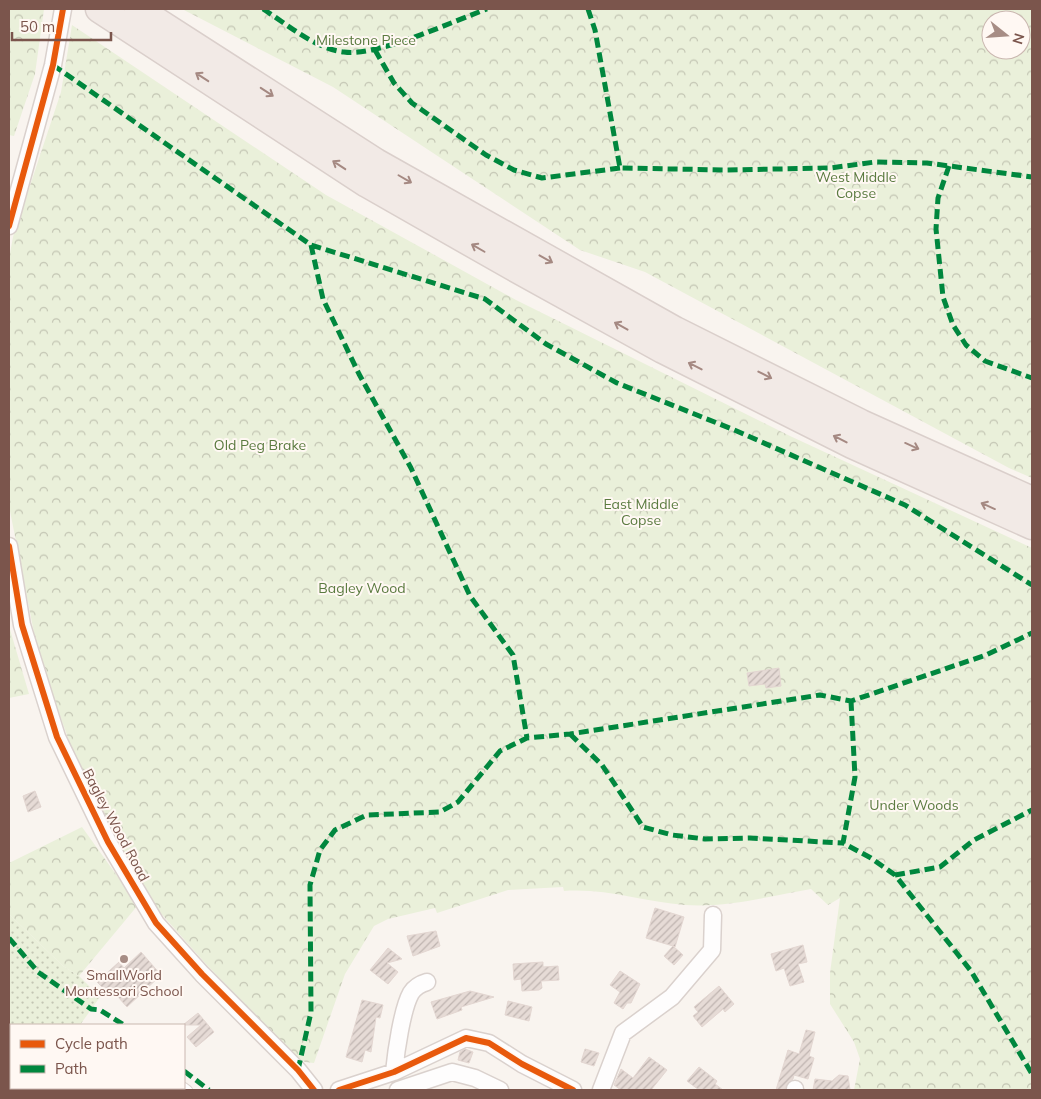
<svg xmlns="http://www.w3.org/2000/svg" width="1041" height="1099" font-family="Mulish,sans-serif">
<style>
.green{fill:url(#green-dots)}
.forest{fill:url(#forest-crowns);fill-rule:evenodd}
.building{fill:url(#building-hatch);stroke:#e3d6d1}
.lines{fill:none;stroke-linecap:round;stroke-linejoin:round}
.service-casing{stroke:#dad1cd;stroke-width:10}
.minor-casing{stroke:#dad1cd;stroke-width:19}
.trunk-casing{stroke:#dacfcb;stroke-width:29}
.service{stroke:#fefdfd;stroke-width:8}
.minor{stroke:#fefdfd;stroke-width:16}
.trunk{stroke:#f2eae6;stroke-width:26}
.quiet{stroke:#00873e;stroke-width:5;stroke-dasharray:10 5;stroke-linecap:butt}
.cycleway-casing{stroke:#fff8f3;stroke-width:9}
.cycleway{stroke:#e8590c;stroke-width:6}
.oneway{stroke:#a58982}
.poi-dot{fill:#a78d85;stroke:#fff8f3;stroke-width:2}
.labels{text-anchor:middle;dominant-baseline:central;stroke-width:4;stroke-linejoin:round;paint-order:stroke}
.park-label{font-size:14px;fill:#5b7b40;stroke:#fff8f3}
.street-label{font-size:14px;fill:#7b554c;stroke:#fff8f3}
.poi-label{font-size:14px;fill:#7b554c;stroke:#fff8f3}
</style>
<defs>
<pattern id="green-dots" width="8" height="8" patternUnits="userSpaceOnUse" patternTransform="scale(1.25)"><rect width="8" height="8" fill="#eaf0da"/><path d="M2 2h.1M6 6h.1" fill="none" stroke="#c3c5b3" stroke-width="1.8" stroke-linecap="round"/></pattern>
<pattern id="forest-crowns" width="20" height="18" patternUnits="userSpaceOnUse" patternTransform="scale(1.25)"><rect width="20" height="18" fill="#eaf0da"/><path d="M2 6a3 3 0 1 1 6 0M12 15a3 3 0 1 1 6 0" fill="none" stroke="#c3c5b3"/></pattern>
<pattern id="building-hatch" width="6" height="6" patternUnits="userSpaceOnUse" patternTransform="scale(1.25)"><rect width="6" height="6" fill="#e6dbd6"/><path d="M-1 1l2-2M0 6l6-6M5 7l2-2" fill="none" stroke="#bfb4b0"/></pattern>
</defs>
<rect width="100%" height="100%" fill="#f9f4ef"/>
<!-- green -->
<path class="green" d="M9 914 63 966 79 976 100 997 80 1025H11V1088H35L33 1090H9Z"/>
<!-- forest -->
<path class="forest" d="M9 9H44L35 74 14 136 9 135Z
M182 9H1032V478L1009 468 645 272 580 250 333 87ZM991 20H1021V50H991Z
M72 25 326 195 516 300 790 436 1032 548V1090H854L860 1059 854 1042 830 1004V973L840 898 828 905 811 889C770 896 727 908 685 905 644 902 606 888 564 891L563 887 508 890 437 913 435 908 388 919 374 926 345 974 314 1063 305 1062 292 1054 205 963 150 901 87 790 39 658 9 506V259L13 237 61 92Z
M9 626 29 694 9 698Z
M82 827 138 905 79 976 63 966 9 914V863Z"/>
<!-- building -->
<path class="building" d="M779 668 781 686 766 688 765 684 749 686 747 673Z
M35 791 41 807 28 812 23 796Z
M655 908 684 917 675 947 673 946 683 955 674 965 664 956 673 946 646 938Z
M436 931 440 946 413 956 407 936Z
M803 945 807 962 798 964 804 982 790 986 784 968 776 971 771 954Z
M388 948 402 959 387 963 398 972 388 984 370 970Z
M141 952 161 975 127 1007 110 988 106 991 97 982 119 962 124 968Z
M543 962V967L558 966 559 980 541 981 542 988 539 990 522 991 521 979 514 980 513 964Z
M620 971 640 984 631 1003H627L623 1009 614 1003 620 992 610 985Z
M719 986 734 1004 725 1012 723 1009 702 1027 693 1016 698 1012 694 1007Z
M470 991 494 997 461 1007 462 1010 437 1019 431 1002Z
M362 1000 383 1005 380 1018 376 1017 371 1052 365 1050 362 1062 346 1057Z
M508 1001 532 1007 529 1021 505 1015Z
M198 1013 214 1032 196 1047 187 1037 201 1025H183Z
M806 1030 815 1032 809 1056 814 1058 808 1079 794 1075 793 1079 787 1084 785 1090H776L788 1050 799 1054Z
M465 1049 473 1052 469 1063 458 1060 460 1052Z
M585 1049 599 1053 594 1066 581 1062Z
M649 1057 667 1070 651 1090H621L614 1085 621 1069 633 1078Z
M699 1067 717 1081 715 1084 723 1090H699L687 1081Z
M839 1075 848 1076 850 1090H813L815 1079 832 1081Z"/>
<g class="lines">
<defs>
<path id="service" d="M184 1087 188 1090"/>
<path id="minor" d="M9 226 53 65 63 9
M9 546 22 625 57 737 108 842 156 923 202 974 298 1070 314 1090
M394 1072C396 1052 402 1009 411 993 415 987 420 984 427 982
M339 1090 394 1072 466 1038 489 1043 522 1064 573 1090
M398 1090 452 1072 475 1078 500 1090
M601 1090 623 1033 672 997 712 950 713 915
M795 1090V1089"/>
<path id="trunk" d="M99 9 367 184 511 266 663 350 852 445 1032 526
M138 9 376 162 675 330 861 423 1032 500"/>
</defs>
<!-- service casing -->
<use href="#service" class="service-casing"/>
<!-- minor casing -->
<use href="#minor" class="minor-casing"/>
<!-- trunk casing -->
<use href="#trunk" class="trunk-casing"/>
<!-- service -->
<use href="#service" class="service"/>
<!-- minor -->
<use href="#minor" class="minor"/>
<!-- trunk -->
<use href="#trunk" class="trunk"/>
<!-- quiet -->
<path class="quiet" d="M263 9C287 24 315 49 344 52 377 57 453 21 487 9
M588 9 595 30 620 168 726 170 830 168 875 162 927 163 1032 177
M375 50 394 83 412 103 486 155 514 170 542 178 620 168
M53 65 311 245 485 299 546 344 617 383 732 429 905 505 1032 585
M949 166 938 198 936 229 943 297 953 325 966 345 985 361 1032 378
M311 245 323 299 359 374 411 468 470 596 513 655 527 738
M851 701 855 777 843 843 871 858 895 875 971 971 1032 1074
M570 734 602 765 643 827 672 835 705 839 750 838 843 843
M895 875 940 867 974 840 1032 810
M9 938 38 972 91 1009 100 1010 124 1025
M298 1070 311 1012 310 885 320 850 335 830 367 815 440 812 458 802 500 751 527 738 570 734 820 695 851 701 986 655 1032 633
M184 1071 209 1090"/>
<defs>
<path id="cycleway" d="M9 226 53 65 63 9
M9 546 22 625 57 737 108 842 156 923 202 974 298 1070 314 1090
M339 1090 394 1072 466 1038 489 1043 522 1064 573 1090"/>
</defs>
<!-- cycleway casing -->
<use href="#cycleway" class="cycleway-casing"/>
<!-- cycleway -->
<use href="#cycleway" class="cycleway"/>
</g>
<!-- one-way arrows -->
<defs><path id="oneway-shaft" d="M-6 0H5M1.5-3L5.5 0L1.5 3" fill="none" stroke-width="1.6" stroke-linecap="round" stroke-linejoin="round" transform="scale(1.25)"/></defs>
<g class="oneway">
<use href="#oneway-shaft" transform="translate(202 77) rotate(-147)"/>
<use href="#oneway-shaft" transform="translate(267 92) rotate(33)"/>
<use href="#oneway-shaft" transform="translate(339 165) rotate(-147)"/>
<use href="#oneway-shaft" transform="translate(405 179) rotate(30)"/>
<use href="#oneway-shaft" transform="translate(478 248) rotate(-150)"/>
<use href="#oneway-shaft" transform="translate(546 259) rotate(29)"/>
<use href="#oneway-shaft" transform="translate(621 326) rotate(-151)"/>
<use href="#oneway-shaft" transform="translate(695 366) rotate(-153)"/>
<use href="#oneway-shaft" transform="translate(765 375) rotate(27)"/>
<use href="#oneway-shaft" transform="translate(840 439) rotate(-153)"/>
<use href="#oneway-shaft" transform="translate(912 446) rotate(24)"/>
<use href="#oneway-shaft" transform="translate(988 506) rotate(-156)"/>
</g>
<!-- markers -->
<circle class="poi-dot" cx="124" cy="959" r="5"/>
<g class="labels">
<!-- park labels -->
<g class="park-label">
<text x="366" y="40">Milestone Piece</text>
<text x="856" y="177">West Middle<tspan x="856" dy="16">Copse</tspan></text>
<text x="260" y="445">Old Peg Brake</text>
<text x="641" y="504">East Middle<tspan x="641" dy="16">Copse</tspan></text>
<text x="362" y="588">Bagley Wood</text>
<text x="914" y="805">Under Woods</text>
</g>
<!-- street labels -->
<g class="street-label">
<text transform="translate(116 825) rotate(62)">Bagley Wood Road</text>
</g>
<!-- poi labels -->
<g class="poi-label">
<text x="124" y="975">SmallWorld<tspan x="124" dy="16">Montessori School</tspan></text>
</g>
</g>
<!-- border -->
<rect width="1041" height="1099" fill="none" stroke="#7b554c" stroke-width="20"/>
<!-- legend -->
<rect x="10" y="1024" width="175" height="65" fill="#fff8f3" stroke="#cab7b0"/>
<rect x="20" y="1040" width="25" height="8" fill="#e8590c" stroke="#cab7b0"/>
<text x="55" y="1049" font-size="15" fill="#7b554c">Cycle path</text>
<rect x="20" y="1065" width="25" height="8" fill="#00873e" stroke="#cab7b0"/>
<text x="55" y="1074" font-size="15" fill="#7b554c">Path</text>
<!-- north arrow -->
<g transform="translate(1006 35) rotate(107)"><circle r="24" fill="#fff8f3" stroke="#cab7b0"/>
<path d="M0-4L9 19L0 12L-9 19Z" fill="#a78d85"/>
<text y="-8" font-size="14" font-weight="bold" text-anchor="middle" fill="#7b554c">N</text>
</g>
<!-- scale -->
<path d="M12 32v8h99v-8" fill="none" stroke="#7b554c" stroke-width="2.5"/>
<text x="20" y="32" font-size="15" fill="#7b554c" stroke="#fff8f3" stroke-width="4" paint-order="stroke">50 m</text>
</svg>
